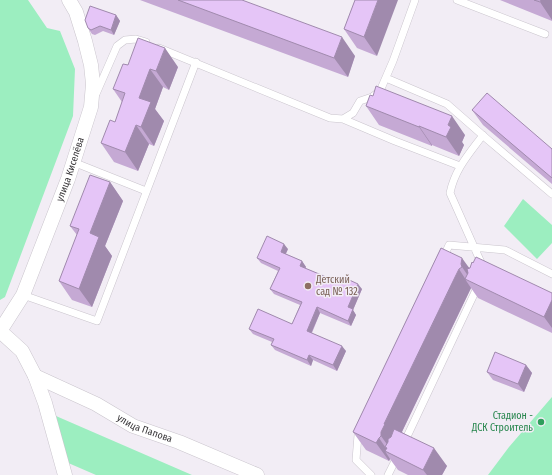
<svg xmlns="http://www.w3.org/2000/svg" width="552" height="475" font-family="'Fira Sans Condensed',sans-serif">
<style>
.green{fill:#9ceec0}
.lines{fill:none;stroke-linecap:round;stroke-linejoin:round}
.service-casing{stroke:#cac5cd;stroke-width:8}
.minor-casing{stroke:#cac5cd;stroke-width:15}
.service{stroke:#fff;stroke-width:7}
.minor{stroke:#fff;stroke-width:14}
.wall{fill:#c5a9d4}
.shaded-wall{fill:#a08aad}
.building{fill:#e5c5f7;stroke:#a08aad}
.education-dot{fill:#8d6e63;stroke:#f2edf5;stroke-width:1.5}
.leisure-dot{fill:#2e9e5b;stroke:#f2edf5;stroke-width:1.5}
.labels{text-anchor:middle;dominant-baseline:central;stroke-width:3;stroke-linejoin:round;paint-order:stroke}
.street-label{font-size:10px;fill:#383639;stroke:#f2edf5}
.education-label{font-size:10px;fill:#785e54;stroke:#f2edf5;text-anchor:start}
.leisure-label{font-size:10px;fill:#27864d;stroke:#f2edf5;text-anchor:end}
</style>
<rect width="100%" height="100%" fill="#f2edf5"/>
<!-- green -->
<path class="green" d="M0 0H28L47 28 60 31 75 69 73 116 5 297 0 300Z
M523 199 552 225V243L537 259 504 226Z
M552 397V475H488L509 447Z
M56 416 192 475H96L66 462Z"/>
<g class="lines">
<defs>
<path id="service" d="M457 0 545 34
M159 48 330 118 343 119 353 113 360 101 372 97 380 91 393 61 415 0
M386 78 447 104 487 139 552 194
M96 94 117 46 125 40 136 39 146 42
M343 119 395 141 460 166
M73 162 146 191
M443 259 449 245 505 250 552 274
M483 267 450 193C455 169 469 154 483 135
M23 295 97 321 196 62
M360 430 358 435 356 460 371 475
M404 443 476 290
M388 475 396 459"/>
<g id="minor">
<path id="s1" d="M0 331 23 295 68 179 91 107 93 84 91 65 85 41 76 12 69 0"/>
<path d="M0 331 22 351 35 376 45 403 65 475"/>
<path id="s2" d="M35 376 96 404 133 426 179 442 257 475"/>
</g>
</defs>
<!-- service casing -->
<use href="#service" class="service-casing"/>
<!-- minor casing -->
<use href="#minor" class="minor-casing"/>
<!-- service -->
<use href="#service" class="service"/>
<!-- minor -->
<use href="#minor" class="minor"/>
</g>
<!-- wall -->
<path class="wall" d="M140 0H242L355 56 348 77Z
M355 0 377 56 357 48 344 29Z
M500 0H552V21Z
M116 15 120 21 114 35 103 31 95 35 92 34 88 28Z
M128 65 178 67 169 90 163 87 155 109 164 121 154 146 149 144 138 171 114 162 101 143 115 122 122 102 113 89Z
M366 106 465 135 462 142 464 145 459 156 432 145V146L379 125Z
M472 110 552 149V184L483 125Z
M110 182 123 201 105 246 112 256 92 307 72 300 59 281 77 235 70 226Z
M441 248 470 268 552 293V333L478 298 471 288 402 432 447 466 442 475H408L398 470 390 459 389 461 366 450 353 432Z
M288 249 286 254 302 261 306 267 305 268 343 284 362 289 353 310 356 315 351 326 320 313 312 333 346 351 337 371 313 360 311 366 275 350 271 345 272 342 253 334 249 329 292 324 300 305 274 294 270 289 278 271 261 263 257 258Z
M526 365 532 373 524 392 493 380 487 372Z"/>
<!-- shaded-wall -->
<path class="shaded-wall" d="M378 0H398L377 56 364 37Z
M541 0H552V20L540 2Z
M116 15 120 21 114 35 111 30Z
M342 37 355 56 348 77 334 58Z
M165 48 178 67 169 90 156 71Z
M150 69 163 87 155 109 164 121 154 146 141 127 139 98Z
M452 116 465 135 462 142 464 145 459 156 446 137 448 125Z
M136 125 149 144 138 171 125 152Z
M419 126 432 145V146L419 127Z
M110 182 123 201 105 246 112 256 92 307 79 289 90 233Z
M284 244 288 249 284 257 281 252Z
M462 258 475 276 473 283 462 267 461 264Z
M302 261 306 267 304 271 300 266Z
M459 269 466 280 465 279 471 288 397 442 394 454 381 436V432L384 424Z
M358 284 362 289 353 310 356 315 351 326 348 321V307Z
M552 300V328L544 317Z
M317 307 320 313 310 336 307 331Z
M342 346 346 351 337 371 333 365Z
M309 355 313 360 311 366 307 360Z
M526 365 532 373 524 392 518 384Z
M379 438 390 454 385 451 390 459 389 461 376 443Z
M434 448 447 466 442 475H427L423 470Z"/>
<!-- building -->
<path class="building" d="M178 0H242L342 37 334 58Z
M355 0H378L364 37 344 29Z
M534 0H541L540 2Z
M90 6 116 15 111 30 100 26 91 30 88 28 85 20Z
M138 38 165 48 156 71 150 69 139 98 151 102 141 127 136 125 125 152 101 143 110 120 115 122 125 93 113 89 123 64 128 65Z
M376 86 452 116 448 125 451 127 446 137 419 126V127L366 106 370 95 373 96Z
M487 93 552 149V178L472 110Z
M90 175 110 182 90 233 99 237 79 289 59 281 79 229 70 226Z
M267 236 284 244 281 252 302 261 300 266 343 284 345 278 358 284 348 307 353 309 348 321 317 307 307 331 342 346 333 365 309 355 307 360 281 349 271 345 274 339 249 329 258 309 292 324 302 302 270 289 280 268 257 258Z
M441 248 462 258 461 264 462 267 459 269 456 275 384 424H385L381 432V436L379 438 376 443 353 432Z
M476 257 552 293V300L544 317 465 279 468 273 467 269 470 268 472 262 473 263Z
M495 352 526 365 518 384 487 372Z
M394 429 434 448 423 470 385 451 387 448 385 447 388 442V439L391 437Z"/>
<!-- markers -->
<circle class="education-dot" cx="308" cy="286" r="4"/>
<circle class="leisure-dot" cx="541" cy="422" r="4"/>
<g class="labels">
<!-- street labels -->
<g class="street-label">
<text stroke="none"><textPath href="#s1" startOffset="177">улица Киселёва</textPath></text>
<text stroke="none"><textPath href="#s2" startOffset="122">улица Папова</textPath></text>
</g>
<!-- education labels -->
<g class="education-label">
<text x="316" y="280">Детский<tspan x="316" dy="12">сад № 132</tspan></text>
</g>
<!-- leisure labels -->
<g class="leisure-label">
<text x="533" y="416">Стадион -<tspan x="533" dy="12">ДСК Строитель</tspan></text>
</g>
</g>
</svg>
